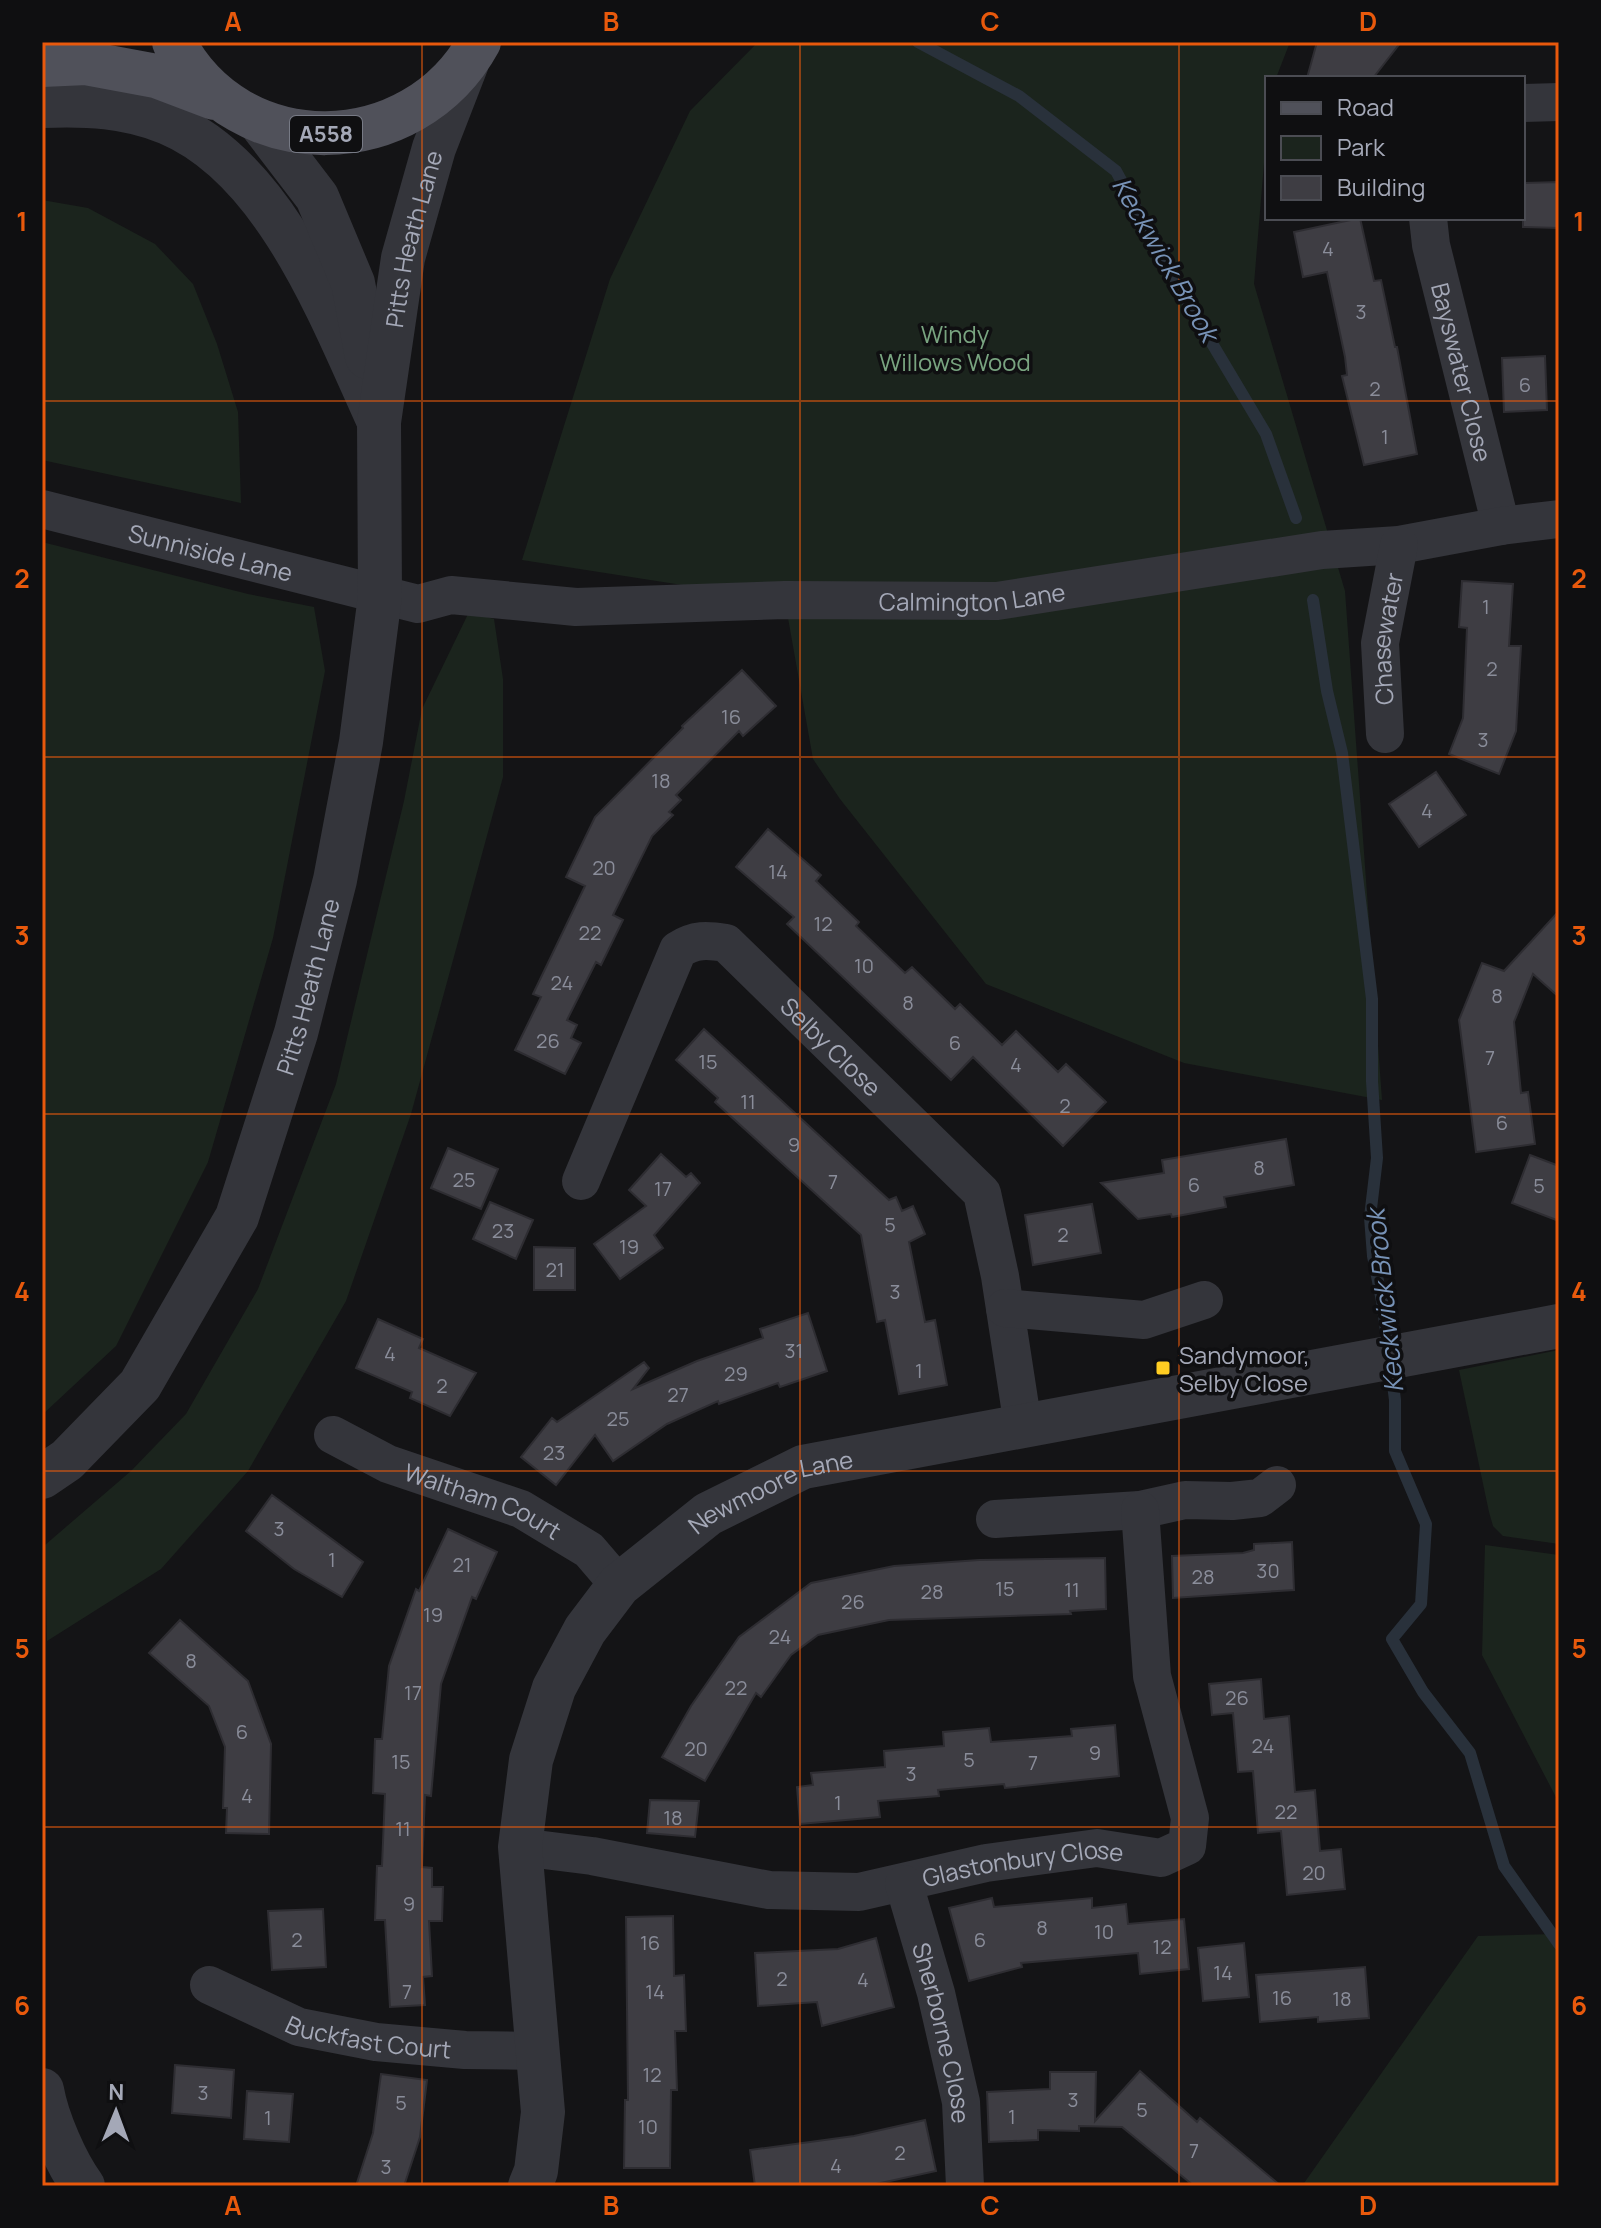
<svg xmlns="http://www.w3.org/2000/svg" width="1601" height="2228" font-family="Manrope,sans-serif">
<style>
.green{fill:#1b241d}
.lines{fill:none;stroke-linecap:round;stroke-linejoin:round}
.stream{stroke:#29313b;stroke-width:12}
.building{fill:#3e3d43;stroke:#2e2d32;stroke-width:2}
.minor{stroke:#34353b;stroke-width:38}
.tertiary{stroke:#34353b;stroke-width:44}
.primary{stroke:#50515a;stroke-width:44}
.grid{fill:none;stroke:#e8590c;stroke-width:2;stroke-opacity:0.55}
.poi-dot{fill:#ffcd22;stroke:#0f0f11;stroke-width:3}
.labels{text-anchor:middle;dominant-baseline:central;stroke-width:7;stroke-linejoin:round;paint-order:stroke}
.number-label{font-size:20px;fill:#8a8d9a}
.shield{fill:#0f0f11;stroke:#777a85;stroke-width:2}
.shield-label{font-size:22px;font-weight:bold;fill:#a4a8b7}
.street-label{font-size:24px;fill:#a4a8b7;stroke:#0f0f11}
.park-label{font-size:24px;fill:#79a480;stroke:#0f0f11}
.poi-label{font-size:24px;fill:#a4a8b7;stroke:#0f0f11;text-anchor:start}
.water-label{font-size:26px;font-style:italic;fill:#7792b6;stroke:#0f0f11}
.neatline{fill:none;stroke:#e8590c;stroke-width:3}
.grid-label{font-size:26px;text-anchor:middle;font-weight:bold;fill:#e8590c}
</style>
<rect width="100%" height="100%" fill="#141416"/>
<!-- green -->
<path class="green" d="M758 42H1290L1276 78H1267V127L1254 284 1345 591 1382 1100 1184 1063 986 984 840 799 813 759 785 601 522 560 610 279 690 111Z
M42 200 88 208 155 244 193 284 217 344 238 412 241 503 42 460Z
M42 542 248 594 314 607 325 671 273 938 208 1162 116 1346 42 1415Z
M469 612 494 619 503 679V777L411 1114 346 1301 248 1471 161 1569 47 1641 45 1545 131 1471 186 1414 258 1289 336 1084 404 801 422 709Z
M1559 1350V1544L1503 1536 1493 1526 1489 1512 1459 1370Z
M1485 1545 1559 1555V1803L1482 1655Z
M1559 1934V2186H1302L1478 1936Z"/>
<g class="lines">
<!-- stream -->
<path class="stream" d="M918 42 1019 96 1116 171 1182 293 1266 434 1296 518
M1313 600 1327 691 1342 753 1372 999V1081L1377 1158 1370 1217 1373 1256 1382 1301 1395 1400V1451L1426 1524 1421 1604 1392 1639 1423 1692 1470 1753 1504 1866 1559 1944"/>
</g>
<!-- building -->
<path class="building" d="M1317 42H1401L1373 78H1307Z
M1559 182V228L1523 227V183Z
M1360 218 1374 281 1381 280 1395 347H1397L1417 454 1364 465 1342 376 1347 375 1345 357 1327 272 1303 277 1294 232Z
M1545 356 1547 410 1504 412 1502 358Z
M1462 581 1513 584 1509 646H1521L1516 731 1499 774 1449 754 1463 718 1467 628 1459 627Z
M742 670 776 706 743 736 739 731 676 795 681 800 669 812 673 815 652 836 613 915 623 920 601 965 596 962 567 1020 577 1025 571 1038 581 1043 565 1074 515 1050 541 997 533 994 585 886 566 877 595 817 683 728 682 726Z
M1436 772 1466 815 1419 847 1389 804Z
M768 829 821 875 816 881 859 922 856 926 905 973 912 967 955 1009 960 1004 1002 1045 1016 1031 1058 1072 1066 1064 1106 1102 1063 1146 973 1057 951 1080 787 924 794 917 736 867Z
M1559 911V997L1533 974 1514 1022 1521 1093 1528 1092 1535 1144 1476 1152 1459 1020 1482 963 1504 971Z
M704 1029 889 1200 896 1197 902 1211 913 1206 925 1234 909 1242 925 1322 935 1320 947 1385 899 1394 885 1320 877 1322 861 1235 715 1102 718 1098 676 1060Z
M1286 1139 1294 1185 1224 1197 1226 1207 1172 1217 1171 1214 1138 1219 1101 1183 1164 1173 1162 1160Z
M448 1148 498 1169 481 1209 431 1188Z
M661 1154 686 1177 691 1173 700 1183 654 1235 663 1248 620 1279 594 1244 646 1206 629 1190Z
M1530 1155 1559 1166V1221L1512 1203Z
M490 1202 533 1220 516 1259 473 1239Z
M1092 1204 1101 1253 1033 1265 1025 1215Z
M534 1247 575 1248V1290H534Z
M808 1313 827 1371 780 1387 778 1383 719 1404 718 1401 667 1424 613 1461 595 1435 556 1485 521 1457 552 1418 557 1422 644 1362 649 1368 633 1389 697 1361 763 1338 760 1329Z
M378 1319 423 1339 419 1348 476 1373 450 1416 410 1398 412 1392 356 1368Z
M272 1495 363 1562 342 1597 294 1569 246 1531Z
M448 1529 497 1552 476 1599 472 1597 441 1684 431 1796 425 1795 422 1867 432 1868V1887H443L442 1921H429L432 1976 423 1977 425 2005 390 2007 385 1920H375L377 1866H382L385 1794 373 1793 375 1739H382L389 1666 416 1589 419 1591Z
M1292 1542 1294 1590 1173 1598 1172 1556 1243 1553 1254 1550V1544Z
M1105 1558 1106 1609 1070 1611 1071 1614 889 1620 818 1635 791 1655 761 1697 756 1693 705 1781 662 1757 691 1706 739 1637 811 1583 894 1566 979 1560Z
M180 1620 248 1681 271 1744 269 1834 226 1833 227 1808H223L225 1747 209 1706 149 1653Z
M1261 1679 1264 1719 1289 1716 1295 1792 1315 1790 1320 1851 1341 1849 1345 1889 1287 1895 1281 1831 1258 1833 1253 1771 1238 1772 1233 1713 1212 1715 1209 1684Z
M1115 1725 1119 1776 1005 1788 1004 1784 938 1790 939 1796 878 1801 880 1817 800 1824 797 1787 813 1785 811 1773 885 1767 884 1751 944 1746 943 1732 989 1728 991 1742 1072 1736 1071 1729Z
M650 1800 699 1801 695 1837 647 1833Z
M992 1898 994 1907 1092 1898V1908L1126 1904 1128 1924 1184 1919 1189 1969 1140 1974 1138 1953 1021 1963 1022 1967 969 1981 949 1908Z
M323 1909 326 1967 272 1970 268 1911Z
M673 1916 674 1976 684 1975 686 2031H675L677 2090H671L670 2168H624L625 2100H628L626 1917Z
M876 1938 894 2007 822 2026 817 2002 758 2006 755 1953 838 1949Z
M1244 1943 1249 1997 1203 2001 1198 1948Z
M1365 1967 1369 2018 1318 2022V2017L1260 2022 1256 1975Z
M175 2065 234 2070 231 2118 172 2113Z
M1140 2071 1197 2122 1200 2118 1281 2186H1194L1122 2127 1079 2126V2131L1038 2130V2140L989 2142 987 2092 1050 2089V2072H1096L1095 2121Z
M381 2074 427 2080 420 2137 404 2186H356L373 2133Z
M247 2091 293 2094 289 2142 244 2139Z
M925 2120 936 2171 867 2186H755L750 2150 854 2136Z"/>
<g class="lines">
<!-- minor -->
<g class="minor">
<path d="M1523 103 1559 102"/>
<path id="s1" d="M1428 218 1431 245 1501 526"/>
<path id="s2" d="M42 509 418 604 451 595 576 607 785 600 997 601 1322 550 1399 545 1501 526 1559 519"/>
<path id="s3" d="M1385 734 1380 643 1399 545"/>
<path id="s4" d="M581 1181 678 950C695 939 707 940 726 943L982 1193 1000 1276 1023 1426"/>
<path d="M1005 1308 1144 1320 1204 1300"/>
<path id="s5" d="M333 1435 388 1464 521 1509 589 1550 619 1585"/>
<path d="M995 1519 1140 1510 1185 1500 1232 1501 1260 1498 1277 1485"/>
<path id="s6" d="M520 1847 592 1856 769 1890 859 1892 986 1863 1097 1848 1161 1858 1187 1846 1190 1818 1152 1676 1140 1510"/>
<path id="s7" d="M904 1884 936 1993 961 2102 965 2186"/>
<path id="s8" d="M209 1985 299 2027 376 2042 465 2050 538 2051"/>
</g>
<!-- tertiary -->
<g class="tertiary">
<path d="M42 106C85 104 128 106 168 123 277 169 333 322 379 422"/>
<path d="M259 121 317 197 353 283 367 357"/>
<path id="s9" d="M42 1477 67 1460 140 1385 237 1217 296 1033 335 880 361 742 380 596 379 422 403 258 434 148 467 63"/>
<path d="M42 2090C47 2119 66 2163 83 2186"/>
<path id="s10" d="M530 2186 536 2171 543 2112 520 1847 531 1760 554 1688 585 1630 619 1585 708 1514 803 1467 1559 1326"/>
</g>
<!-- primary -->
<path class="primary" d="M174 42C238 165 413 162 479 42
M42 65 86 63 156 76 214 98"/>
</g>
<!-- grid -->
<path class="grid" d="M422 42V2186M800 42V2186M1179 42V2186M42 401H1559M42 757H1559M42 1114H1559M42 1471H1559M42 1827H1559"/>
<!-- markers -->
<rect class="poi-dot" x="1155" y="1360" width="16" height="16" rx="4"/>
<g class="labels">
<!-- number labels -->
<g class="number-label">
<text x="1328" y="248">4</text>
<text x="1361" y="311">3</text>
<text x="1525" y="384">6</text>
<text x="1375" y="388">2</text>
<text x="1385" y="436">1</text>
<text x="1486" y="606">1</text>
<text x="1492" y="668">2</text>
<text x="731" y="716">16</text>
<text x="1483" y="739">3</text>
<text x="661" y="780">18</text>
<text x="1427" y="810">4</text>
<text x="604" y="867">20</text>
<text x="778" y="871">14</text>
<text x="823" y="923">12</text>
<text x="590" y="932">22</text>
<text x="864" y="965">10</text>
<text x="562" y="982">24</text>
<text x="1497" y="995">8</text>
<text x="908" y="1002">8</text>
<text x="548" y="1040">26</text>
<text x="955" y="1042">6</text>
<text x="1490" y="1057">7</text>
<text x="708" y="1061">15</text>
<text x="1016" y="1064">4</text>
<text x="748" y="1101">11</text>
<text x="1065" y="1105">2</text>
<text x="1502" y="1122">6</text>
<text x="794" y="1144">9</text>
<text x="1259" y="1167">8</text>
<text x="464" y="1179">25</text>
<text x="833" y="1181">7</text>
<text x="1194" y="1184">6</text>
<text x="1539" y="1185">5</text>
<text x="663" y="1188">17</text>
<text x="890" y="1224">5</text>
<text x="503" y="1230">23</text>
<text x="1063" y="1234">2</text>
<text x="629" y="1246">19</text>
<text x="555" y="1269">21</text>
<text x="895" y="1291">3</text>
<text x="794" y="1350">31</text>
<text x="390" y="1353">4</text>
<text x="919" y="1370">1</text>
<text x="736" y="1373">29</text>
<text x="442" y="1385">2</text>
<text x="678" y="1394">27</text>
<text x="618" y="1418">25</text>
<text x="554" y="1452">23</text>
<text x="279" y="1528">3</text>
<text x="332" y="1559">1</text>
<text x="462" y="1564">21</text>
<text x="1268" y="1570">30</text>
<text x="1203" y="1576">28</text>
<text x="1005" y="1588">15</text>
<text x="1072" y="1589">11</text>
<text x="932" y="1591">28</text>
<text x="853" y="1601">26</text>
<text x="433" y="1614">19</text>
<text x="780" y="1636">24</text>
<text x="191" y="1660">8</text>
<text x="736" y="1687">22</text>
<text x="413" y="1692">17</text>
<text x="1237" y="1697">26</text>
<text x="242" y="1731">6</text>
<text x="1263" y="1745">24</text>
<text x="696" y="1748">20</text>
<text x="1095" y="1752">9</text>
<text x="969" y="1759">5</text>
<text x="401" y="1761">15</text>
<text x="1033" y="1762">7</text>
<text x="911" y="1773">3</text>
<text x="247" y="1795">4</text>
<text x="838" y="1802">1</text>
<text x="1286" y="1811">22</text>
<text x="673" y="1817">18</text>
<text x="403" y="1828">11</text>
<text x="1314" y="1872">20</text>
<text x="409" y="1903">9</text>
<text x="1042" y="1927">8</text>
<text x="1104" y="1931">10</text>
<text x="297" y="1939">2</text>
<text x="980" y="1939">6</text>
<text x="650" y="1942">16</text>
<text x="1162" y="1946">12</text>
<text x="1223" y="1972">14</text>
<text x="782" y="1978">2</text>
<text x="863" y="1979">4</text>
<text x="407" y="1991">7</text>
<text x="655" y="1991">14</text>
<text x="1282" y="1997">16</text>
<text x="1342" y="1998">18</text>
<text x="652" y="2074">12</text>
<text x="203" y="2092">3</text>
<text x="1073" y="2099">3</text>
<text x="401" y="2102">5</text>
<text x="1142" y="2109">5</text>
<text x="1012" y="2116">1</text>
<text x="268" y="2117">1</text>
<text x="648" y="2126">10</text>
<text x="1194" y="2150">7</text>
<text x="900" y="2152">2</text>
<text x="836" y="2165">4</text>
<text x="386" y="2166">3</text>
</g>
<!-- shield labels -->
<rect class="shield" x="290" y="116" width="72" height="36" rx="6"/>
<g class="shield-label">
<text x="326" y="134">A558</text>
</g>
<!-- street labels -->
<g class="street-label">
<text stroke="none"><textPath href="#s9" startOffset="1328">Pitts Heath Lane</textPath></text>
<text stroke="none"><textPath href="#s1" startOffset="158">Bayswater Close</textPath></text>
<text stroke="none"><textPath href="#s2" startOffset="174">Sunniside Lane</textPath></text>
<text stroke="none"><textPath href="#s2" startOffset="944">Calmington Lane</textPath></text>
<text stroke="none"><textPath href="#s3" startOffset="96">Chasewater</textPath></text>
<text stroke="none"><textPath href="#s9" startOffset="570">Pitts Heath Lane</textPath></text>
<text stroke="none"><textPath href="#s4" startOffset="448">Selby Close</textPath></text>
<text stroke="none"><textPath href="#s10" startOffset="808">Newmoore Lane</textPath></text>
<text stroke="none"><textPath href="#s5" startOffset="164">Waltham Court</textPath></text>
<text stroke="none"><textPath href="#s6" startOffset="510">Glastonbury Close</textPath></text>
<text stroke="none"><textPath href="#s8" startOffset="170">Buckfast Court</textPath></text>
<text stroke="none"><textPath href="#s7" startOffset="154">Sherborne Close</textPath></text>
</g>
<!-- park labels -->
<g class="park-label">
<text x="955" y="333">Windy<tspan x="955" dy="28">Willows Wood</tspan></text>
</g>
<!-- poi labels -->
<g class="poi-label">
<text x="1179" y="1354">Sandymoor,<tspan x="1179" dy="28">Selby Close</tspan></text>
</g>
<!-- water labels -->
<g class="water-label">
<text transform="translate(1166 259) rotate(60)">Keckwick Brook</text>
<text transform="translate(1384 1301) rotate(-96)">Keckwick Brook</text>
</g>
</g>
<!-- border -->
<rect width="1601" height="2228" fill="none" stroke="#0f0f11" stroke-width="88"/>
<!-- legend -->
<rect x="1265" y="76" width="260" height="144" fill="#0f0f11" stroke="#4b4c53" stroke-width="2"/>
<rect x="1281" y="102" width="40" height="12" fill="#50515a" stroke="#4b4c53" stroke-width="2"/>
<text x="1337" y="116" font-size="24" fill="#a4a8b7">Road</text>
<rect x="1281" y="136" width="40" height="24" fill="#1b241d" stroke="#4b4c53" stroke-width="2"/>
<text x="1337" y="156" font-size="24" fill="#a4a8b7">Park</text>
<rect x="1281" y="176" width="40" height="24" fill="#3e3d43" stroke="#4b4c53" stroke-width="2"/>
<text x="1337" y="196" font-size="24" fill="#a4a8b7">Building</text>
<!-- north arrow -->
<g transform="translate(116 2112) rotate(1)" stroke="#0f0f11" stroke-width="6" paint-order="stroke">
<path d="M0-6L14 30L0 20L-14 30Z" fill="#a4a8b7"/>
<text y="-12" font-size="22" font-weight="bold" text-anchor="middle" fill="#a4a8b7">N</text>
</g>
<rect x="44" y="44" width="1513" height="2140" class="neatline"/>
<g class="grid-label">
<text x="233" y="31">A</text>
<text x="611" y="31">B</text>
<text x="990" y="31">C</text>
<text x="1368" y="31">D</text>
<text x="22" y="231">1</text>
<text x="1579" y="231">1</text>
<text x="22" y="588">2</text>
<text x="1579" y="588">2</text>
<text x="22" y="945">3</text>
<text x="1579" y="945">3</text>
<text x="22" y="1301">4</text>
<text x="1579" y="1301">4</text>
<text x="22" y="1658">5</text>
<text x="1579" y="1658">5</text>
<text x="22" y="2015">6</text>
<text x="1579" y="2015">6</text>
<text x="233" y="2215">A</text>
<text x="611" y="2215">B</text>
<text x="990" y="2215">C</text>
<text x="1368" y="2215">D</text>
</g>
</svg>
